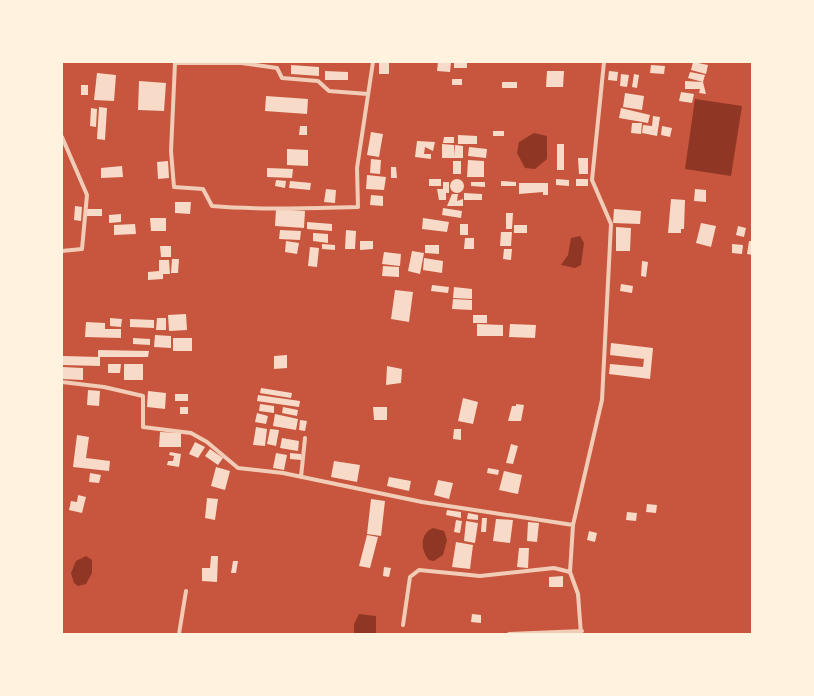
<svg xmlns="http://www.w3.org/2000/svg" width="814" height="696" font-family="Cabin,sans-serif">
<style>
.water{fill:#8f3625}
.building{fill:#f7dbc8}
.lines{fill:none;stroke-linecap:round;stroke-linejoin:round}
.minor{stroke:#f1ccb7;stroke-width:4}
</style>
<rect width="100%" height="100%" fill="#c8553d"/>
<!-- water -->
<path class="water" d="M695 99 742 106 731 176 685 169Z
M534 133 547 136V159L535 169 525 168 517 153 519 142Z
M580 236 584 243 581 265 575 268 561 265 568 255 571 238Z
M433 528 444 531 447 540 443 555 434 561 429 560C420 550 420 533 433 528Z
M86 556 92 560V573L86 584 78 586 74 583 71 573 76 561Z
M359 614 376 616V634H354V624Z"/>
<!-- building -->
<path class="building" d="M389 62V74H379V63Z
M438 62H451L450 72 437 71Z
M454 62H467V68H454Z
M693 62 708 65 706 74 691 70Z
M291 65 319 67V76L291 74Z
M651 65 665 66 664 74 650 73Z
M325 71 348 72V80H325Z
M547 71H564L563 87H546Z
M609 71 618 72 617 81 608 80Z
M690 72 705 75 703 82 688 78Z
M97 73 116 75 114 101 94 100Z
M621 74 629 75 627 87 620 86Z
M634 74 639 75 637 88 632 87Z
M452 79H462V85H452Z
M139 81 166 83 164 111 138 110Z
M685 81 703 82 706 94 699 93 700 89H685Z
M502 82H517V88H502Z
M81 85H88V95H81Z
M681 92 694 94 692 103 679 101Z
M625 93 644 96 642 110 623 107Z
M266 96 308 99 307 114 265 111Z
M99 107 107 108 105 140 97 139Z
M91 108 97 109 96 127 90 126Z
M621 108 650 115 648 123 619 118Z
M653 116 660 117 657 136 642 133 643 125 652 126Z
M632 123H642L641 134 631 133Z
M300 126H307V135H299Z
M662 126 672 128 670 137 661 135Z
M493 131H504V136H493Z
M371 132 383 134 379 157 367 155Z
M458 135 477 136V144H458Z
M444 137H454V143H443Z
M417 141 435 142 433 151 425 147 424 154H431V159L415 157Z
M442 144 454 145V156L455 145 463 146V158H442Z
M557 144H564V170H557Z
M469 147 487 149 486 158 468 156Z
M287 149 308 150V166L287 165Z
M578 158H588V174H579Z
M371 159 381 160 380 174 370 173Z
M468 160 484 161V177H467Z
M168 161 169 178 158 179 157 162Z
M453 161H461V174H453Z
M122 166 123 177 101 178V168Z
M391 167H396L397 178H391Z
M267 168 293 169 292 178 267 177Z
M367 175 386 177 384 190 366 189Z
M450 186a7 7 0 1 1 14 0a7 7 0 1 1-14 0Z
M429 179H441V186H429Z
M556 179 569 180V186L556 185Z
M576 179H588V186H576Z
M276 180 286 181 285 188 275 186Z
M290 181 311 183 310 190 289 188Z
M501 181 516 182V186H501Z
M443 182H449V193H446V200H439L437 189H443Z
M471 182H485V187L471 186Z
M519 183H548V195H543V192L519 194Z
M326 189 336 190 335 203 324 202Z
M695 189 706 190V202L694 201Z
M464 193 482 194V200H464Z
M452 194H458L457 201 463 199V206H447Z
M371 195 383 196V206L370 205Z
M671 199 685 200 684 229H681V233H668Z
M175 202H191L190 214 175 213Z
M75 206 82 207 81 221 74 220Z
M443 208 462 211 461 218 442 215Z
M87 209H102V216H87Z
M276 209 305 211 304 228 275 226Z
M614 209 641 211 640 224 613 223Z
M506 213H513L512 229H506Z
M121 214V222L109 223V215Z
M150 218H166V231H151Z
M423 218 449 222 447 232 422 229Z
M307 222 332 224V231L307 229Z
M701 223 716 226 711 247 696 243Z
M135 224 136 234 114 235V225Z
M460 224H468V235H460Z
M514 225H527V233H514Z
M738 226 746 228 744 237 736 235Z
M616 227 631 228 630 251H616Z
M280 230 301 231 300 240 279 239Z
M346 230 356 231 355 249H345Z
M501 232H512L511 246H500Z
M313 233 328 234V243L313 241Z
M465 238H474V249H464Z
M286 241 299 243 297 254 285 252Z
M360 241H373V249L360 250Z
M749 241H752V255L747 254Z
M322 244 335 245V250L322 249Z
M732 244 743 245 742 254 732 253Z
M425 245H439V254L425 253Z
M160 246H171V257H161Z
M310 247 319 248 317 267 308 266Z
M504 249H512L511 260 503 259Z
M412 251 424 253 420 274 408 271Z
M384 252 401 254 400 266 382 264Z
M424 258 443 261 442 273 423 270Z
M172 259H179L178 273H171Z
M159 260H169L170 274H163V279L148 280V272L159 271Z
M642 261 648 262 646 277 641 276Z
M383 266 399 267V277L382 276Z
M621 284 633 286 632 293 620 291Z
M432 285 449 287 448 293 431 291Z
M454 287 472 289V299L453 298Z
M395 290 413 292 409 322 391 319Z
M453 299 472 300V310L452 309Z
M186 314 187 330 169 331 168 315Z
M473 315H487V323H473Z
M110 318 122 319 121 327 110 326Z
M157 318H166V330H156Z
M130 319 154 320V328L130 327Z
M86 322 105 323V329H121V338L85 337Z
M477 324 503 325V336H477Z
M510 324 536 325 535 338 509 337Z
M155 335 171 336V348L154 347Z
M133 338 150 339V345L133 344Z
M173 338H192V351H173Z
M611 343 653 348 650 379 609 374 610 364 643 367 644 359 610 355Z
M98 350 149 351 148 357H98Z
M287 355V368L274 369V356Z
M62 356 100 357V366L62 365Z
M108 364H121L120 373H108Z
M124 364H143V380H124Z
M387 366 402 369 401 383 386 385Z
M62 367 83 368V380L62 379Z
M261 388 292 393 291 398 260 393Z
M88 390 100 391 99 406 87 405Z
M148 391 166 393 165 409 147 407Z
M175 394H188V401H175Z
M258 395 300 401 299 407 257 401Z
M463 398 478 402 473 424 458 421Z
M260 404 274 406V413L259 411Z
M516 404 524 405 521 421H508L512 406H516Z
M180 407H188V414H180Z
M283 407 298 410 297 416 282 413Z
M373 407H387V420H374Z
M257 413 268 416 266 424 255 422Z
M275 414 298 419 296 430 273 426Z
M300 420 307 421 305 431 299 430Z
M256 427 267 429 265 446 253 445Z
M270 429 279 430 276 446 267 444Z
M454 429H461V440L453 439Z
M160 432 181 433V447H159Z
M77 435 89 437 86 458 110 461 109 471 73 467Z
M282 438 299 441 298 451 280 448Z
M195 442 205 447 198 458 189 454Z
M511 444 518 446 513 464 506 463Z
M210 449 223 458 218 465 205 456Z
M170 452 181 454 179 467 167 465 168 461H173L174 456 169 455Z
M276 453 287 455 284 470 273 468Z
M290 453 301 454V460L290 459Z
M334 461 360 465 357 482 331 477Z
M216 467 230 471 225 490 211 486Z
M488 468 499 470 498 475 487 473Z
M504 471 522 475 518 494 499 490Z
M90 473 101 475 99 483 89 482Z
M389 477 411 481 409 491 387 486Z
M438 480 453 483 449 499 434 495Z
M78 495 86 497 82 513 69 510 71 501 77 502Z
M207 498 218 499 215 520 205 518Z
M371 499 385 501 381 536 367 534Z
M647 504 657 505 656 513 646 512Z
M447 510 461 512V518L446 515Z
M627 512 637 513 636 521 626 520Z
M468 513 478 515V520L467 519Z
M482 518H487L486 532H481Z
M496 519 513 520 510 543 493 541Z
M456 520 462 521 460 533 454 532Z
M466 521 478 523 475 543 464 541Z
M528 522 539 523 537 542 527 541Z
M589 531 597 533 595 542 587 540Z
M367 535 378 537 370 568 359 566Z
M456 542 473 545 470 569 452 567Z
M519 548H529L528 568 517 567Z
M211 556H218L217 582 202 581V568H210Z
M233 561H238L236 573H231Z
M384 567 391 568 389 577 383 576Z
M563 576V587H549V577Z
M472 614 481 615V623L471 622Z"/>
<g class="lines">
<!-- minor -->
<path class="minor" d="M368 94 329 91 318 81 282 78 277 68 241 63H175L171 151 174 187 203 189 212 206C259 210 310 208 358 207L357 168 373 62
M62 137 87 195 82 249 62 251
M62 382 104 387 143 396V427L191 433 207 442 238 468 283 473 422 502 573 525
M301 477 305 438
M403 625 410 577 419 570 480 576 554 568 570 572
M179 634 186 591
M509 634 582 631
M581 634 578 594 570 572 573 525 602 400 611 224 592 180 604 62"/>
</g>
<!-- border -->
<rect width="814" height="696" fill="none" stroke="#fff3e0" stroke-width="126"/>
</svg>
